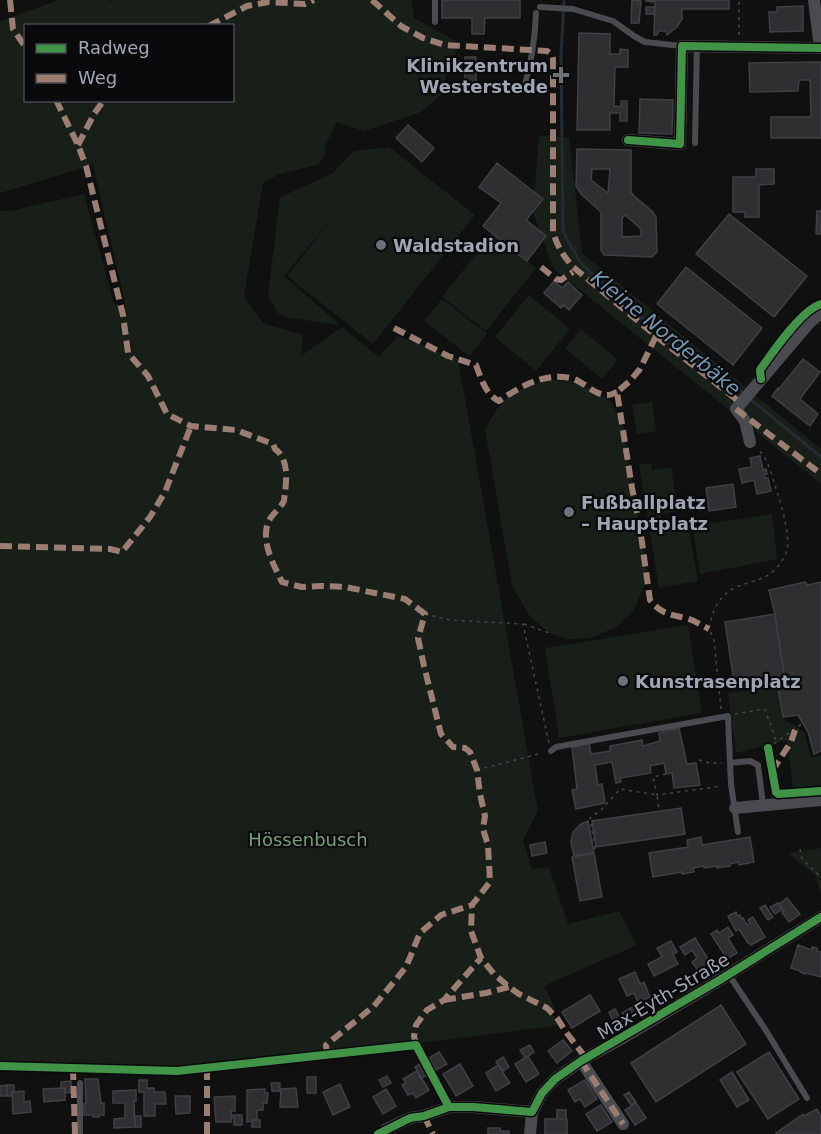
<svg xmlns="http://www.w3.org/2000/svg" width="821" height="1134" font-family="'DejaVu Sans',sans-serif">
<style>
.green{fill:#181f19;fill-rule:evenodd}
.lines{fill:none;stroke-linecap:round;stroke-linejoin:round}
.stream{stroke:#232c32;stroke-width:3}
.building{fill:#2f2f31;stroke:#3e4044;stroke-width:1.5;fill-rule:evenodd}
.path{stroke:#45474b;stroke-width:1.5;stroke-dasharray:3 4.5;stroke-linecap:butt}
.lane{stroke:#4a4b50;stroke-width:6}
.street{stroke:#4a4b50;stroke-width:12}
.quiet{stroke:#9b7d72;stroke-width:6;stroke-dasharray:12 6;stroke-linecap:butt}
.cycleway-casing{stroke:#0a0a0c;stroke-width:11}
.cycleway{stroke:#419447;stroke-width:8}
.poi-dot{fill:#6d727a;stroke:#0a0a0c;stroke-width:2}
.labels{text-anchor:middle;dominant-baseline:central;stroke-width:4.5;stroke-linejoin:round;paint-order:stroke}
.poi-label{font-size:18px;font-weight:bold;fill:#9fa6b3;stroke:#0a0a0c;text-anchor:start}
.park-label{font-size:18px;fill:#74a074;stroke:#0a0a0c}
.street-label{font-size:18px;fill:#9fa6b3;stroke:#0a0a0c}
.water-label{font-size:20px;font-style:italic;fill:#7298b2;stroke:#0a0a0c}
</style>
<rect width="100%" height="100%" fill="#101010"/>
<!-- green -->
<path class="green" d="M59 0H109V2L112 0H412L414 18 460 43 442 86V94L421 112 364 131 337 122 325 146 326 154 317 165 279 174 263 183 244 296 263 323 303 335 301 356 342 327 379 357 397 336 458 359 538 811 523 840 532 869 549 867 568 924 619 911 637 945 544 986 555 1008 550 1011 560 1025 209 1070C139 1074 70 1071 0 1069V211H10L84 194 114 304 126 307 93 165 0 193V21ZM26 26H232V100H26Z
M539 136 569 137 582 253 821 449V484L553 268 533 212Z
M389 147 475 215 373 344 287 276 333 217 284 276 340 325 290 318 279 314 268 296 280 197 308 185 333 173 354 151Z
M492 234 536 268 486 331 442 297Z
M529 295 570 329 536 371 495 337Z
M442 299 487 334 469 356 424 321Z
M581 329 618 360 602 379 565 348Z
M549 380 573 381 591 389 610 401 623 423 648 577 634 610 616 627 591 638 568 639 549 633 529 615 512 586 485 429C490 421 495 411 501 404 513 389 532 385 549 380Z
M652 402 656 431 637 434 632 405Z
M651 463 652 470 671 467 678 511 661 514V522L649 524 639 465Z
M772 514 777 559 700 574 692 526Z
M688 525 698 581 659 588 650 532Z
M688 625 702 713 559 738 545 648Z
M777 687 782 718 804 732 811 758 821 755V785L793 788 787 740 736 753 728 693Z
M821 848V897L816 876 788 853Z"/>
<g class="lines">
<!-- stream -->
<path class="stream" d="M564 0 561 56 563 232 580 262 609 291 661 333 725 378 745 395
M750 399 821 457"/>
</g>
<!-- building -->
<path class="building" d="M442 0H520V18H485L484 34H472V18H442Z
M632 0 641 1 639 23H631Z
M646 0H729V9H682V19L677 27 667 35 666 31H659L657 35H654L655 2 646 1Z
M803 6V31L770 32 769 12H777V7Z
M646 7H655L654 14H646Z
M579 33 610 34V54H620V49L628 50V67H615L614 106 621 107V101H627V121H620V113H610V130H577Z
M465 57H476V85H465Z
M821 62V138H771V117H811L810 80H799L798 91 750 92 749 63Z
M640 99 673 100 672 134 639 133Z
M408 125 434 148 422 162 396 138Z
M577 149 631 150V192L634 196 653 212 656 217 657 252 652 257 604 255 601 250V212L581 194 576 186ZM592 169H610L608 193 591 180ZM625 215 641 229V236L622 237V218Z
M497 163 543 199 526 220 546 236 527 261 483 226 501 203 479 187Z
M756 169H774V184L759 185V217H745V212H733V177H756Z
M817 211H821V234H816Z
M729 214 807 276 774 317 696 254Z
M686 267 762 328 733 365 657 304Z
M554 281 562 288 568 282 582 295 569 310 563 305 561 308 544 293Z
M803 359 820 372 800 399 818 414 810 426 772 396 778 388 779 389Z
M760 456 763 470 766 469 767 474 764 475 765 478H768L771 491 757 494 754 480 742 483 739 469 752 467 750 458Z
M733 484 736 507 709 511 706 488Z
M805 582 807 585 821 582V751L814 754 808 732 798 715 783 717 777 683 785 682 775 614 769 590Z
M775 614 785 682 735 689 725 622Z
M679 728 687 764 696 763 700 785 674 788 672 773 666 774 664 763 650 766 651 773 620 778 621 782 616 783 612 762 595 765 598 785 602 784 605 803 576 809 572 790 577 789 572 747 589 743 591 754 610 751V746L642 740 643 746 660 741 659 733Z
M681 808 685 834 596 847 592 821Z
M588 821 594 853 574 856 571 842 573 832 581 824Z
M701 837 702 845 750 837 754 862 739 865 738 862 730 864V866L717 868V866L704 868V866L693 868 694 872 682 874V872L653 877 649 853 688 847 687 840Z
M545 842 547 853 532 856 530 845Z
M594 853 602 897 580 901 572 857Z
M787 898 800 914 789 922 782 912 784 911 779 904Z
M778 903 782 909 775 914 770 907Z
M765 905 773 917 768 920 760 908Z
M736 912 738 916 740 915 742 919 743 918 747 925 750 923 748 920 753 917 765 937 751 945 749 943H748L739 929 736 931 728 916Z
M728 927 733 935 728 938 737 953 727 959 711 934 717 930 719 933Z
M695 938 713 967 701 975 692 962 697 958 692 950 685 955 680 947Z
M671 941 677 952 673 954 678 964 654 976 648 964 662 957 657 948Z
M798 945 812 950V947L817 948V951L821 952V977L806 973 805 974 800 972V971L791 968Z
M635 972 640 984 644 982 650 997 638 1002 634 993 627 996 619 979Z
M590 995 600 1011 572 1028 562 1012Z
M636 1005 640 1012 626 1020 622 1013Z
M721 1005 746 1044 656 1102 631 1063Z
M615 1009 622 1021 615 1025 609 1012Z
M563 1040 572 1051 557 1063 548 1051Z
M530 1045 534 1052 525 1058 520 1050Z
M439 1052 447 1064 436 1070 429 1058Z
M769 1052 799 1099 768 1119 737 1072Z
M528 1056 539 1074 526 1082 515 1064Z
M503 1057 509 1067 503 1071 496 1062Z
M423 1062 430 1073 421 1079 415 1067Z
M460 1064 473 1086 456 1096 443 1074Z
M498 1065 510 1083 496 1091 486 1073Z
M417 1071 429 1090 416 1098 413 1093 408 1095 402 1085 406 1083 403 1079Z
M732 1072 749 1100 737 1107 720 1080Z
M387 1076 391 1083 383 1087 379 1080Z
M307 1077H316V1093H307Z
M85 1079H98L101 1103H104V1115H99V1117H93V1115H84V1104H86Z
M139 1080H147V1088H154V1092H165L166 1104H155V1116H144V1092H139Z
M585 1080 597 1099 585 1107 580 1099 575 1102 568 1090Z
M71 1081V1092L65 1093V1088H61V1082Z
M271 1083H280V1091H272Z
M340 1084 350 1107 333 1115 323 1092Z
M7 1085V1096H0V1086Z
M7 1085H14V1092H12V1096H7Z
M65 1088V1100L44 1102 43 1089Z
M296 1088 298 1107H280L281 1089Z
M265 1089V1093H268L267 1103H263V1110H257V1120L247 1122V1090Z
M386 1089 396 1106 383 1114 373 1097Z
M136 1090V1101H134L135 1127 114 1128V1119L125 1118V1103H113V1091Z
M24 1091V1102L30 1101 31 1112 13 1114 12 1092Z
M629 1092 636 1102 631 1105 624 1095Z
M175 1096H190V1113L176 1114Z
M235 1096V1111H231V1122H216L214 1097Z
M636 1103 646 1118 635 1125 625 1110Z
M601 1105 612 1122 597 1131 586 1114Z
M817 1109 821 1116V1134H777L776 1133 803 1114 804 1116Z
M557 1110H566V1119H557Z
M231 1115H242V1125H234V1118H231Z
M135 1116H141V1127H135Z
M545 1119H567V1134H545Z
M252 1120H260V1127H252Z
M488 1128H500V1131H509V1134H488Z"/>
<g class="lines">
<!-- path -->
<path class="path" d="M739 35V0
M425 614 450 620 523 624 549 743
M524 624 549 633
M721 709 714 640 709 629C711 620 713 610 718 603 730 584 747 585 765 577 775 572 785 559 787 549 790 538 782 505 778 495 774 482 768 458 758 449
M735 714 765 709 777 743
M768 748 803 723
M699 760 710 763H722
M477 770 542 753
M666 774 653 777 657 795 722 786
M595 849 590 818 602 809 620 789 657 795 659 810
M800 849 802 859 821 877"/>
<!-- lane -->
<path class="lane" d="M435 0V22
M540 7 573 9 613 21 634 36 645 42 682 46
M524 89C531 61 535 42 536 13
M695 143 697 46
M551 751 556 747 728 716 730 763
M738 832 731 784 730 763 750 761 758 765 763 805
M729 975 765 1029 807 1098
M80 1134V1083"/>
<!-- street -->
<path class="street" d="M814 0 820 48
M628 140 680 144 682 46 821 48
M750 442 745 421 736 409 809 323 821 313
M735 808 821 800
M581 1061 623 1124
M385 1130 410 1118 424 1116 449 1107H473L532 1112
M530 1134 532 1112 542 1093 555 1079 586 1058 619 1040 718 981 821 917"/>
<!-- quiet -->
<path class="quiet" d="M10 0 13 29 26 48
M372 0 401 26 423 38 445 45 547 51 552 55 553 59V232C557 246 563 255 572 266L656 336 741 403
M209 26 247 6 268 2 305 4 314 0
M56 100 78 145 86 166 123 315 128 353 148 376 167 414 191 426 236 430 273 444 275 449C288 458 287 477 285 492 285 493 284 500 284 501 277 514 267 515 266 533 265 550 275 567 282 582L302 587 321 586 345 587 405 599 425 614 418 638 424 666 441 734 453 747 465 748 470 752 477 770 480 794 485 816 483 829 488 845 490 882 472 905 471 931 481 958 494 974 509 987 519 994 547 1008 557 1018 566 1032 586 1058
M78 145 94 114 104 100
M541 267 556 279 561 280 573 272
M394 328 448 356 476 365C481 378 485 394 499 401 521 386 546 371 574 379 585 383 596 396 608 395 611 395 614 393 617 392
M656 336 640 369 630 381 617 392 632 488 640 528 650 600C661 614 669 614 685 618 694 620 701 625 709 629
M736 409 821 474
M0 546 110 549 122 552 150 517 165 492 191 426
M772 771 791 742 795 730
M444 1000 486 993 509 987
M416 1045 414 1036 416 1025 427 1010 444 1000 481 958
M327 1055 326 1045 374 1006 406 967 420 933 441 915 472 905
M581 1061 623 1124
M73 1068 75 1134
M424 1116 433 1134
M207 1134V1068"/>
<defs>
<path id="cycleway" d="M628 140 680 144 682 46 821 48
M761 379 760 370C772 353 802 309 821 304
M768 748 776 792 778 794 821 791
M0 1066 177 1071 416 1045 449 1107
M378 1134 410 1118 424 1116 449 1107H473L532 1112 542 1093 555 1079 581 1061 718 981 821 917"/>
</defs>
<!-- cycleway casing -->
<use href="#cycleway" class="cycleway-casing"/>
<!-- cycleway -->
<use href="#cycleway" class="cycleway"/>
</g>
<!-- markers -->
<g class="poi-dot">
<path d="M558 66h6v6h6v6h-6v6h-6v-6h-6v-6h6z"/>
<circle cx="381" cy="245" r="6"/>
<circle cx="569" cy="512" r="6"/>
<circle cx="623" cy="681" r="6"/>
</g>
<g class="labels">
<!-- poi labels -->
<g class="poi-label">
<text x="548" y="65" text-anchor="end">Klinikzentrum<tspan x="548" dy="21">Westerstede</tspan></text>
<text x="393" y="245">Waldstadion</text>
<text x="581" y="502">Fußballplatz<tspan x="581" dy="21">– Hauptplatz</tspan></text>
<text x="635" y="681">Kunstrasenplatz</text>
</g>
<!-- park labels -->
<g class="park-label">
<text x="308" y="839">Hössenbusch</text>
</g>
<!-- street labels -->
<g class="street-label">
<text transform="translate(663 996) rotate(-31)">Max-Eyth-Straße</text>
</g>
<!-- water labels -->
<g class="water-label">
<text transform="translate(666 333) rotate(39)">Kleine Norderbäke</text>
</g>
</g>
<!-- legend -->
<rect x="24" y="24" width="210" height="78" fill="#0a0a0c" stroke="#46484f" stroke-width="1.5"/>
<rect x="36" y="44" width="30" height="9" fill="#419447" stroke="#46484f" stroke-width="1.5"/>
<text x="78" y="54" font-size="18" fill="#9fa6b3">Radweg</text>
<rect x="36" y="74" width="30" height="9" fill="#9b7d72" stroke="#46484f" stroke-width="1.5"/>
<text x="78" y="84" font-size="18" fill="#9fa6b3">Weg</text>
</svg>
